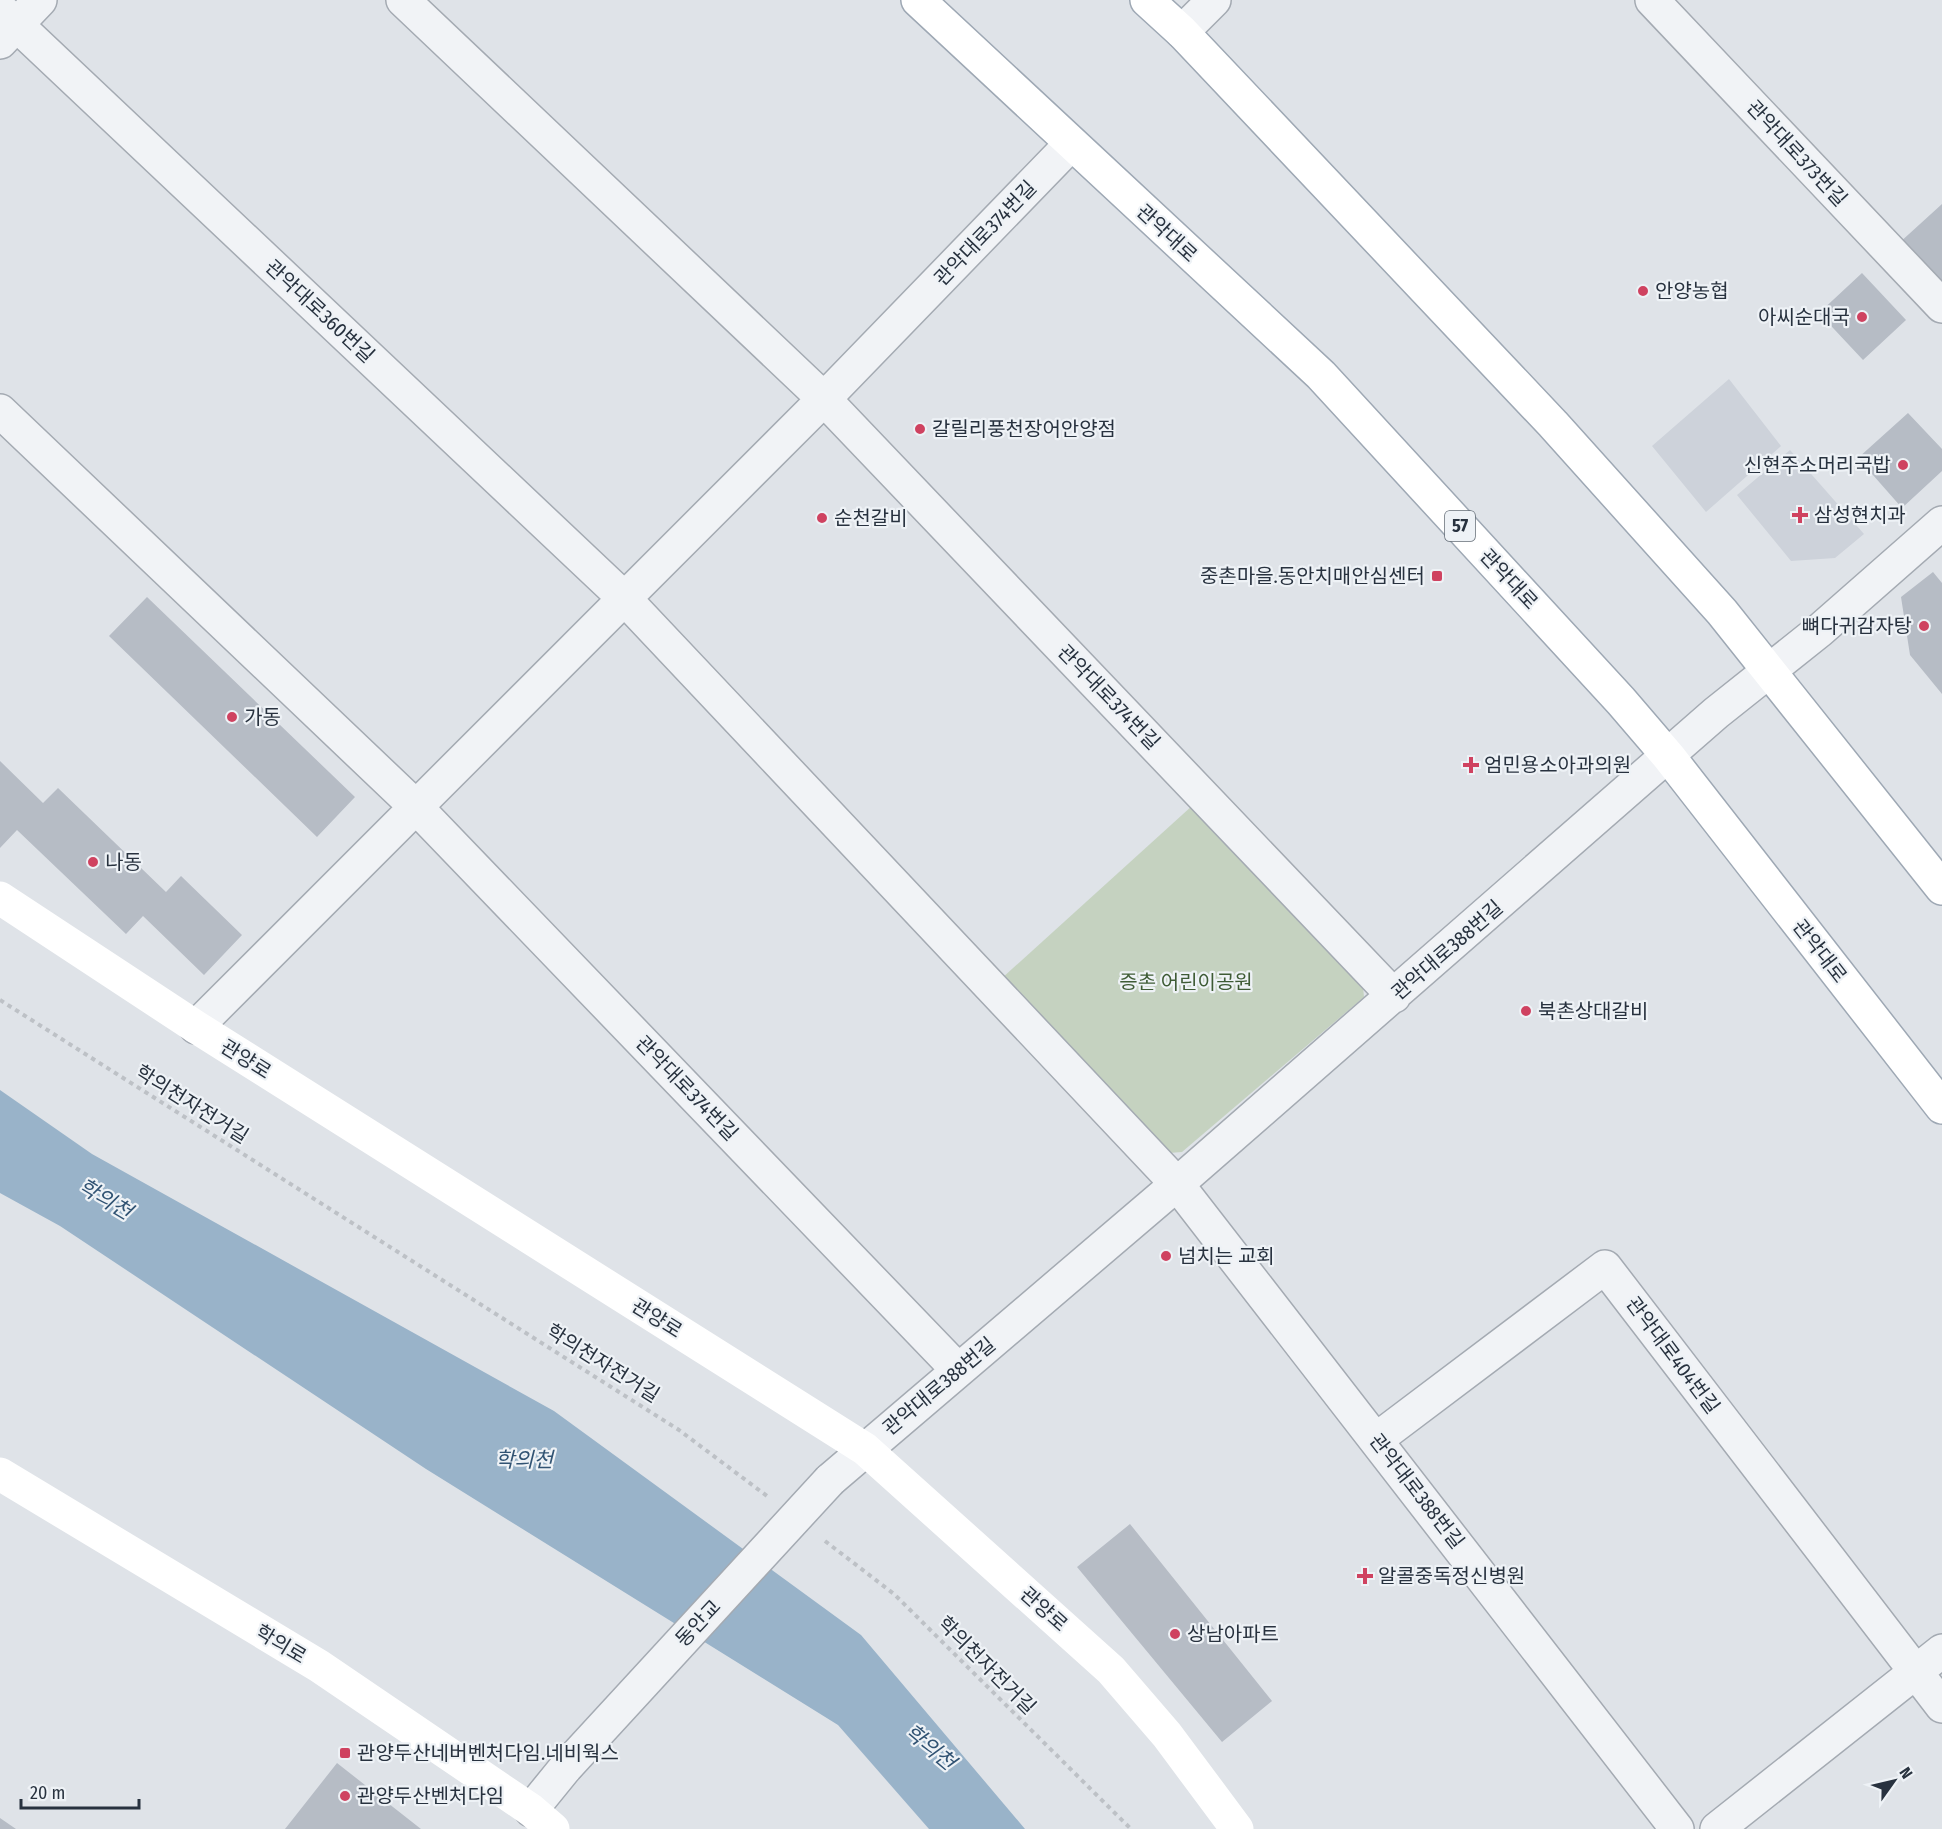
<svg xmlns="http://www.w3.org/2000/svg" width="1942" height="1829" font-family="'Fira Sans Condensed','Noto Sans KR',sans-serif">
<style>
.built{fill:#cdd2da}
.green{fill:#c5d2c0}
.water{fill:#99b3c9}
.building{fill:#b6bcc5}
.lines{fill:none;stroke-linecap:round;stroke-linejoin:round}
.street-casing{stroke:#a4aab2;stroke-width:36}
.primary-casing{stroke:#9ea8b4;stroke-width:36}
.path{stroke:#bdc1c6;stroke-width:4;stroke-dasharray:4.5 4.5;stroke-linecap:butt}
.street{stroke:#f1f3f6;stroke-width:33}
.secondary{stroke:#fff;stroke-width:33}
.primary{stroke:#fff;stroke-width:33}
.street-bridge-casing{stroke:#a4aab2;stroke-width:36;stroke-linecap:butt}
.street-bridge{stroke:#f1f3f6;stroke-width:33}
.poi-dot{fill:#cf4260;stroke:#eef2f6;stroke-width:2}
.labels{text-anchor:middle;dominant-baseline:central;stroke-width:4.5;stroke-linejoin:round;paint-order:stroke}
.shield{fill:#eef2f6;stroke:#636c76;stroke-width:1.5}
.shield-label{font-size:18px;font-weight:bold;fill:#28323f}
.street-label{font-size:20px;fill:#28323f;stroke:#eef2f6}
.poi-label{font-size:20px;fill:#28323f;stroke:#eef2f6;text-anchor:start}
.park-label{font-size:20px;fill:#3e5b35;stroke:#eef2f6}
.water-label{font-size:21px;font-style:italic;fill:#315373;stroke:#eef2f6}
</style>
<rect width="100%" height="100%" fill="#dfe3e8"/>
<!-- built -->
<path class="built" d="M1729 379 1781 446 1706 512 1652 446Z
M1790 450 1864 534 1835 558 1791 561 1737 495Z"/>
<!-- green -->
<path class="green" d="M1193 805 1363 987 1364 997 1182 1152 1169 1153 1001 979Z"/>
<!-- water -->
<path class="water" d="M0 1090 92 1154 554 1411 861 1635 1025 1829H929L838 1725 426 1469 60 1226 0 1193Z"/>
<!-- building -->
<path class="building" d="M1942 204V292L1898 244Z
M1862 273 1906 320 1863 360 1819 313Z
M1908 413 1942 449V471L1902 508 1858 458Z
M1933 572 1942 583V694L1910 655 1901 597Z
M147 597 355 797 317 837 109 636Z
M0 761 43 803 58 788 166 892 181 876 242 935 204 975 143 916 126 934 17 830 0 848Z
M1130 1524 1272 1701 1222 1742 1077 1567Z
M337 1763 421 1829H285Z
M0 1818 16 1829H0Z"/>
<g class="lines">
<defs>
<path id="street" d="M403 0 824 399 1394 996
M1652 0 1942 306
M0 9 624 598 1177 1184 1677 1829
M1182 32 1214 0
M0 42 40 0
M0 411 415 806 958 1370
M196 1027 824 399 1071 144
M1377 1439 1605 1267 1942 1706
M830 1480 1177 1184 1716 713 1819 631 1942 523
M531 1810 566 1767
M1717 1829 1942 1651"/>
<path id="primary" d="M918 0 1321 375 1621 701 1669 757 1942 1107
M1147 0 1182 32 1553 424 1722 612 1942 888"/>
</defs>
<!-- street casing -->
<use href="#street" class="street-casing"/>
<!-- primary casing -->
<use href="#primary" class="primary-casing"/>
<!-- path -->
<path class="path" d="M0 1000 679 1430 767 1496
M825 1541 894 1594 1131 1829"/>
<!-- street -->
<use href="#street" class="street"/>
<!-- secondary -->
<path class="secondary" d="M0 898 196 1027 865 1449 1111 1670 1167 1735 1237 1829
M0 1474 319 1666 531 1810 553 1829"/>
<!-- primary -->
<use href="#primary" class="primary"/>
<defs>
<path id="street-bridge" d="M566 1767 830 1480"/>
</defs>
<!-- street-bridge casing -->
<use href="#street-bridge" class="street-bridge-casing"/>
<!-- street-bridge -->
<use href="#street-bridge" class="street-bridge"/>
</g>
<!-- markers -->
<g class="poi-dot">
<circle cx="1643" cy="291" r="6"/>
<circle cx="1862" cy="317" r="6"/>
<circle cx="920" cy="429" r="6"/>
<circle cx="1903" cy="465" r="6"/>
<path d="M1797 506h6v6h6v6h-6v6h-6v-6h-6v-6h6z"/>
<circle cx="822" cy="518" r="6"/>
<rect x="1431" y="570" width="12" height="12" rx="3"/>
<circle cx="1924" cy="626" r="6"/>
<circle cx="232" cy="717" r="6"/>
<path d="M1468 756h6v6h6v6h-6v6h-6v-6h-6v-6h6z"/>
<circle cx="93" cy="862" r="6"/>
<circle cx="1526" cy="1011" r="6"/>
<circle cx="1166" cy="1256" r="6"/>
<path d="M1362 1567h6v6h6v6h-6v6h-6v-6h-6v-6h6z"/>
<circle cx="1175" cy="1634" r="6"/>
<rect x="339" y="1747" width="12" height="12" rx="3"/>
<circle cx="345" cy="1796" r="6"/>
</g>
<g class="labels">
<!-- shield labels -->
<rect class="shield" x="1445" y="511" width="30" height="30" rx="4.5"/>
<g class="shield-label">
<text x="1460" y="526">57</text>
</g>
<!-- street labels -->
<g class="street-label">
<text transform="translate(1797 153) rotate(47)">관악대로373번길</text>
<text transform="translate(985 233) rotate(-46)">관악대로374번길</text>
<text transform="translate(1167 233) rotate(43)">관악대로</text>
<text transform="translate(320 311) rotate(43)">관악대로360번길</text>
<text transform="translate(1509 579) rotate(47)">관악대로</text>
<text transform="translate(1109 697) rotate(46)">관악대로374번길</text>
<text transform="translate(1447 950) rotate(-41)">관악대로388번길</text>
<text transform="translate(1820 951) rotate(52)">관악대로</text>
<text transform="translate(246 1059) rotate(32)">관양로</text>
<text transform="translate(687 1088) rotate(46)">관악대로374번길</text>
<text transform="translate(192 1104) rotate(32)">학의천자전거길</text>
<text transform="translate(657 1318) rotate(32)">관양로</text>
<text transform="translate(1673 1355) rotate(53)">관악대로404번길</text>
<text transform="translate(603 1363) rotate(32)">학의천자전거길</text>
<text transform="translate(939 1386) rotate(-40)">관악대로388번길</text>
<text transform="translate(1417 1491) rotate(52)">관악대로388번길</text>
<text transform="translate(1044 1609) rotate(42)">관양로</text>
<text transform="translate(698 1623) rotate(-47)">동안교</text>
<text transform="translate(281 1644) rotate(31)">학의로</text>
<text transform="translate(987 1665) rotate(45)">학의천자전거길</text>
</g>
<!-- poi labels -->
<g class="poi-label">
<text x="1655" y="291">안양농협</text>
<text x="1850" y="317" text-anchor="end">아씨순대국</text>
<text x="932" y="429">갈릴리풍천장어안양점</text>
<text x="1891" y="465" text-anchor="end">신현주소머리국밥</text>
<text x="1814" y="515">삼성현치과</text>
<text x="834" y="518">순천갈비</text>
<text x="1425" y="576" text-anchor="end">중촌마을.동안치매안심센터</text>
<text x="1912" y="626" text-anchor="end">뼈다귀감자탕</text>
<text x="244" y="717">가동</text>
<text x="1484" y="765">엄민용소아과의원</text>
<text x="105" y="862">나동</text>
<text x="1538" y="1011">북촌상대갈비</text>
<text x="1178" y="1256">넘치는 교회</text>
<text x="1378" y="1576">알콜중독정신병원</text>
<text x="1187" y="1634">상남아파트</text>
<text x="357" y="1753">관양두산네버벤처다임.네비웍스</text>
<text x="357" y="1796">관양두산벤처다임</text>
</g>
<!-- park labels -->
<g class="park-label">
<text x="1186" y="982">증촌 어린이공원</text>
</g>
<!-- water labels -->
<g class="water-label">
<text transform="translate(105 1199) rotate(31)">학의천</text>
<text x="524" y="1460">학의천</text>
<text transform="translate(930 1747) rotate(40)">학의천</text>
</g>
</g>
<!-- north arrow -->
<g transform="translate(1894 1781) rotate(56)" stroke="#eef2f6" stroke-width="4.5" paint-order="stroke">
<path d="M0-4.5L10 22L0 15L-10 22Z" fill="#28323f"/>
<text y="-9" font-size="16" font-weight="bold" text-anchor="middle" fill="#28323f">N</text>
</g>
<!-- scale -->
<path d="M21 1799v9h118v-9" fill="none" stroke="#28323f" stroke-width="3"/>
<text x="30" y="1799" font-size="18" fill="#28323f" stroke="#eef2f6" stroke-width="4.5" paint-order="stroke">20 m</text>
</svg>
